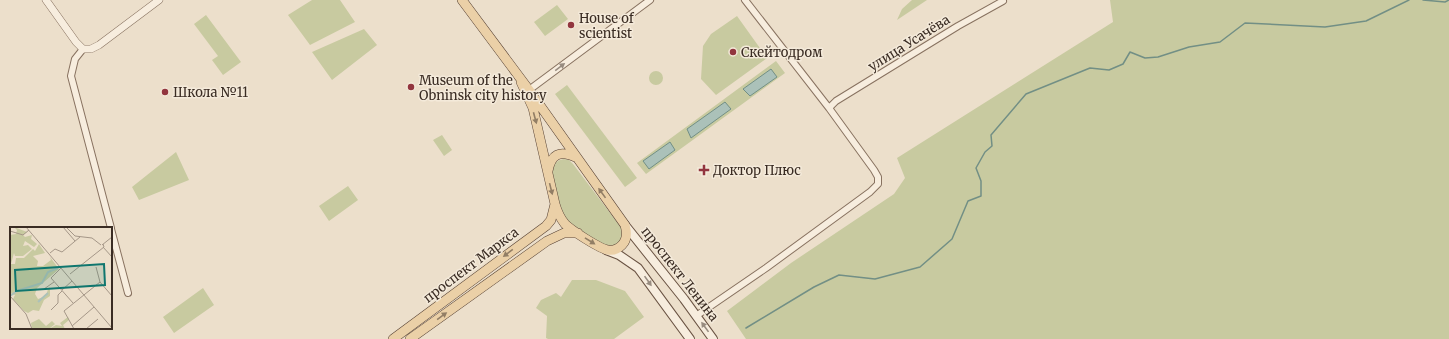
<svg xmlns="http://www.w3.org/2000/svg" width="1449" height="339" font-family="Merriweather,serif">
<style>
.green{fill:#c8caa0}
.water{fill:#abc1b9;stroke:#728f85}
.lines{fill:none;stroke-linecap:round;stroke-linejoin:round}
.stream{stroke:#728f85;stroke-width:1.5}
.minor-casing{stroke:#887260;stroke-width:8}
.tertiary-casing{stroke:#887260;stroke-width:8}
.secondary-casing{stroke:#6a5343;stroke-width:10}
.primary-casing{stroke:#564134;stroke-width:10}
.minor{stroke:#f7edde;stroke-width:6}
.tertiary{stroke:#f7edde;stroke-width:7}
.secondary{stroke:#f7edde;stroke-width:8}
.primary{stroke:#ebd0a7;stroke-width:9}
.oneway{fill:#988c80}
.oneway2{fill:#927e65}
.poi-dot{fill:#92353e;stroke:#f4eada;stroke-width:1.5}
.labels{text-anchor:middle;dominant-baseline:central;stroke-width:3;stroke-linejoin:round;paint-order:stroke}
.poi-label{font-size:13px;fill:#3a2c23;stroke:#f4eada;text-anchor:start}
.street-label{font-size:13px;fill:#3a2c23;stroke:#f4eada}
.inset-river{fill:none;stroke:#abc1b9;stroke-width:2}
.inset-road{fill:none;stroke:#a59788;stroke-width:1}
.view{fill:#0f766e;fill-opacity:0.15;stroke:#0f766e;stroke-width:2}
.inset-edge{fill:none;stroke:#3a2c23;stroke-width:2}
</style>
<rect width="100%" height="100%" fill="#ecdfcb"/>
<!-- green -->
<path class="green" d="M312 0H340L355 22 310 45 288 15Z
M912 0H927L897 20 902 9Z
M1110 0H1449V339H746L727 311 791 263 894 194 905 178 897 158 1113 22Z
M557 5 568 19 545 36 534 22Z
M206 15 241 62 223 75 212 60 218 56 194 24Z
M737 16 767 58 716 95 701 79 703 46 711 34Z
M364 29 377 45 332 80 312 52Z
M776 61 785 73 646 174 637 163Z
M649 78a7 7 0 1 1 14 0a7 7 0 1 1-14 0Z
M567 85 637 178 625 187 555 94Z
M442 135 452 150 444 156 433 140Z
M176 152 189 180 139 200 132 187Z
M564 159 569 160 573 164 623 230 624 237 617 246C612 246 606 246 602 244 596 241 570 226 567 222 561 216 551 177 553 168 555 162 558 160 564 159Z
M348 186 358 200 329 221 319 206Z
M572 280H596L625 291 644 317 614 339H548L546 338 547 316 536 308 541 300 556 293 561 297Z
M203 288 214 305 174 333 163 317Z"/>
<!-- water -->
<path class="water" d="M771 69 777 77 750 96 743 89Z
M725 102 731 109 691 138 687 129Z
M670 142 675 150 649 169 643 161Z"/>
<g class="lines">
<!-- stream -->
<path class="stream" d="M1423 0 1445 2 1449 0
M746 328 814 287 839 275 875 279 920 267 952 239 968 201 981 196V181L976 168 985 152 992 146 991 135 1026 94 1090 68 1109 70 1123 64 1130 52 1145 58 1158 57 1189 47 1220 42 1245 23 1325 27 1366 21 1409 0"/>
<defs>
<path id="minor" d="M83 49 75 59 71 76 111 228
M529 90 650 0
M829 108 836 101 958 26 1003 1
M111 229 128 293
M696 316 766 268 870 192 878 184V177L874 170 829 108 745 0"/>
<path id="tertiary" d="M46 0 76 42 83 49H91L99 45 159 0"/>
<path id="secondary" d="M625 225 684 299 713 339
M606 250 619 255 638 268 690 339"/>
<path id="primary" d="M462 0 529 90 625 225C627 232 628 239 622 245 618 249 613 251 608 250 600 249 571 230 565 224 560 218 557 211 555 204L533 108 521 82
M548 171C551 154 560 150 575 157
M393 339 546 226 551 220 555 204
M410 339 547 241 564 233H578"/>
</defs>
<!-- minor casing -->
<use href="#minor" class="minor-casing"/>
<!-- tertiary casing -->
<use href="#tertiary" class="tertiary-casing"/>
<!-- secondary casing -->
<use href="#secondary" class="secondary-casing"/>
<!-- primary casing -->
<use href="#primary" class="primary-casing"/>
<!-- minor -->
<use href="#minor" class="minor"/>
<!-- tertiary -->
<use href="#tertiary" class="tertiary"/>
<!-- secondary -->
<use href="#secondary" class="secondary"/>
<!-- primary -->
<use href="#primary" class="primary"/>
</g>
<!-- one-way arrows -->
<defs><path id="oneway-solid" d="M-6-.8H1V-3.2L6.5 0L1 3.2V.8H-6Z"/></defs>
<g class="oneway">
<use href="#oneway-solid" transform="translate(560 67) rotate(-37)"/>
<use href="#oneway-solid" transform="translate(648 281) rotate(55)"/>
<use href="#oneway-solid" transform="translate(705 327) rotate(-126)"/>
</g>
<g class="oneway2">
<use href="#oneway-solid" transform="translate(535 118) rotate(75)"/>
<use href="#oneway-solid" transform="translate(551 189) rotate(76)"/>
<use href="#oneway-solid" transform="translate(602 193) rotate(-126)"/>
<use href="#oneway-solid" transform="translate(590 241) rotate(32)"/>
<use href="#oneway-solid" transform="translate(508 253) rotate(143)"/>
<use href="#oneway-solid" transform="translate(442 316) rotate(-36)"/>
</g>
<!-- markers -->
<g class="poi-dot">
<circle cx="571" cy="25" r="4"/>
<circle cx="733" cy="52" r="4"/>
<circle cx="411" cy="87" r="4"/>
<circle cx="165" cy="92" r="4"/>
<path d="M702 164h4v4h4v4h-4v4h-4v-4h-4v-4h4z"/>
</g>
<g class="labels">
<!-- poi labels -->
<g class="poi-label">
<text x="579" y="18">House of<tspan x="579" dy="15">scientist</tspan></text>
<text x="741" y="52">Скейтодром</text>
<text x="419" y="80">Museum of the<tspan x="419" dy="15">Obninsk сity history</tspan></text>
<text x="173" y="92">Школа №11</text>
<text x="713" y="170">Доктор Плюс</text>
</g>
<!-- street labels -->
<g class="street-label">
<text transform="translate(909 43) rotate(-32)">улица Усачёва</text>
<text transform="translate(471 265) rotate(-37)">проспект Маркса</text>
<text transform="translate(680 274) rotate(52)">проспект Ленина</text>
</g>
</g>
<!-- overview -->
<g transform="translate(10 227)">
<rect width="102" height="102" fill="#ecdfcb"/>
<path d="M4 0 17 5 13 8 15 10 22 8 21 12 27 17 24 20 15 14 13 19 18 18 22 22 13 29H5L4 26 1 37H5L6 31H14L23 22 25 24 29 17 35 26 23 29 28 34 27 39H33L41 33 40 30 49 42 27 61 25 67 28 72 36 69 38 62 40 60V69L34 73 29 84 23 83 18 86 14 84 3 72 5 68 0 66V8L6 7 7 3ZM58 90 59 93 53 98 55 102H22L21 96 29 92 36 99 42 94 45 97 39 102 46 98 52 99 50 96Z" fill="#c8caa0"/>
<path class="inset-river" d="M0 69 7 64 32 56 38 45 48 41M28 75 38 66"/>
<path class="inset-road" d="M16 0 102 101M53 0 65 14M56 0 65 9 82 11 91 18M0 4 13 8 19 3M92 18 102 10M93 20 102 30M40 26 45 22 52 25 70 10M86 40 90 55M51 41 41 51 63 76M60 47 94 20 93 17M90 55 102 69M34 62 44 55M52 63 62 54M0 69 16 87 22 102M41 83 48 76V68L52 64M62 99 84 80M64 102 54 84 90 55M76 102 88 92"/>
<path class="view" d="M94 37 95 58 6 64 5 43Z"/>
<rect width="102" height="102" class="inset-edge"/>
</g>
</svg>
